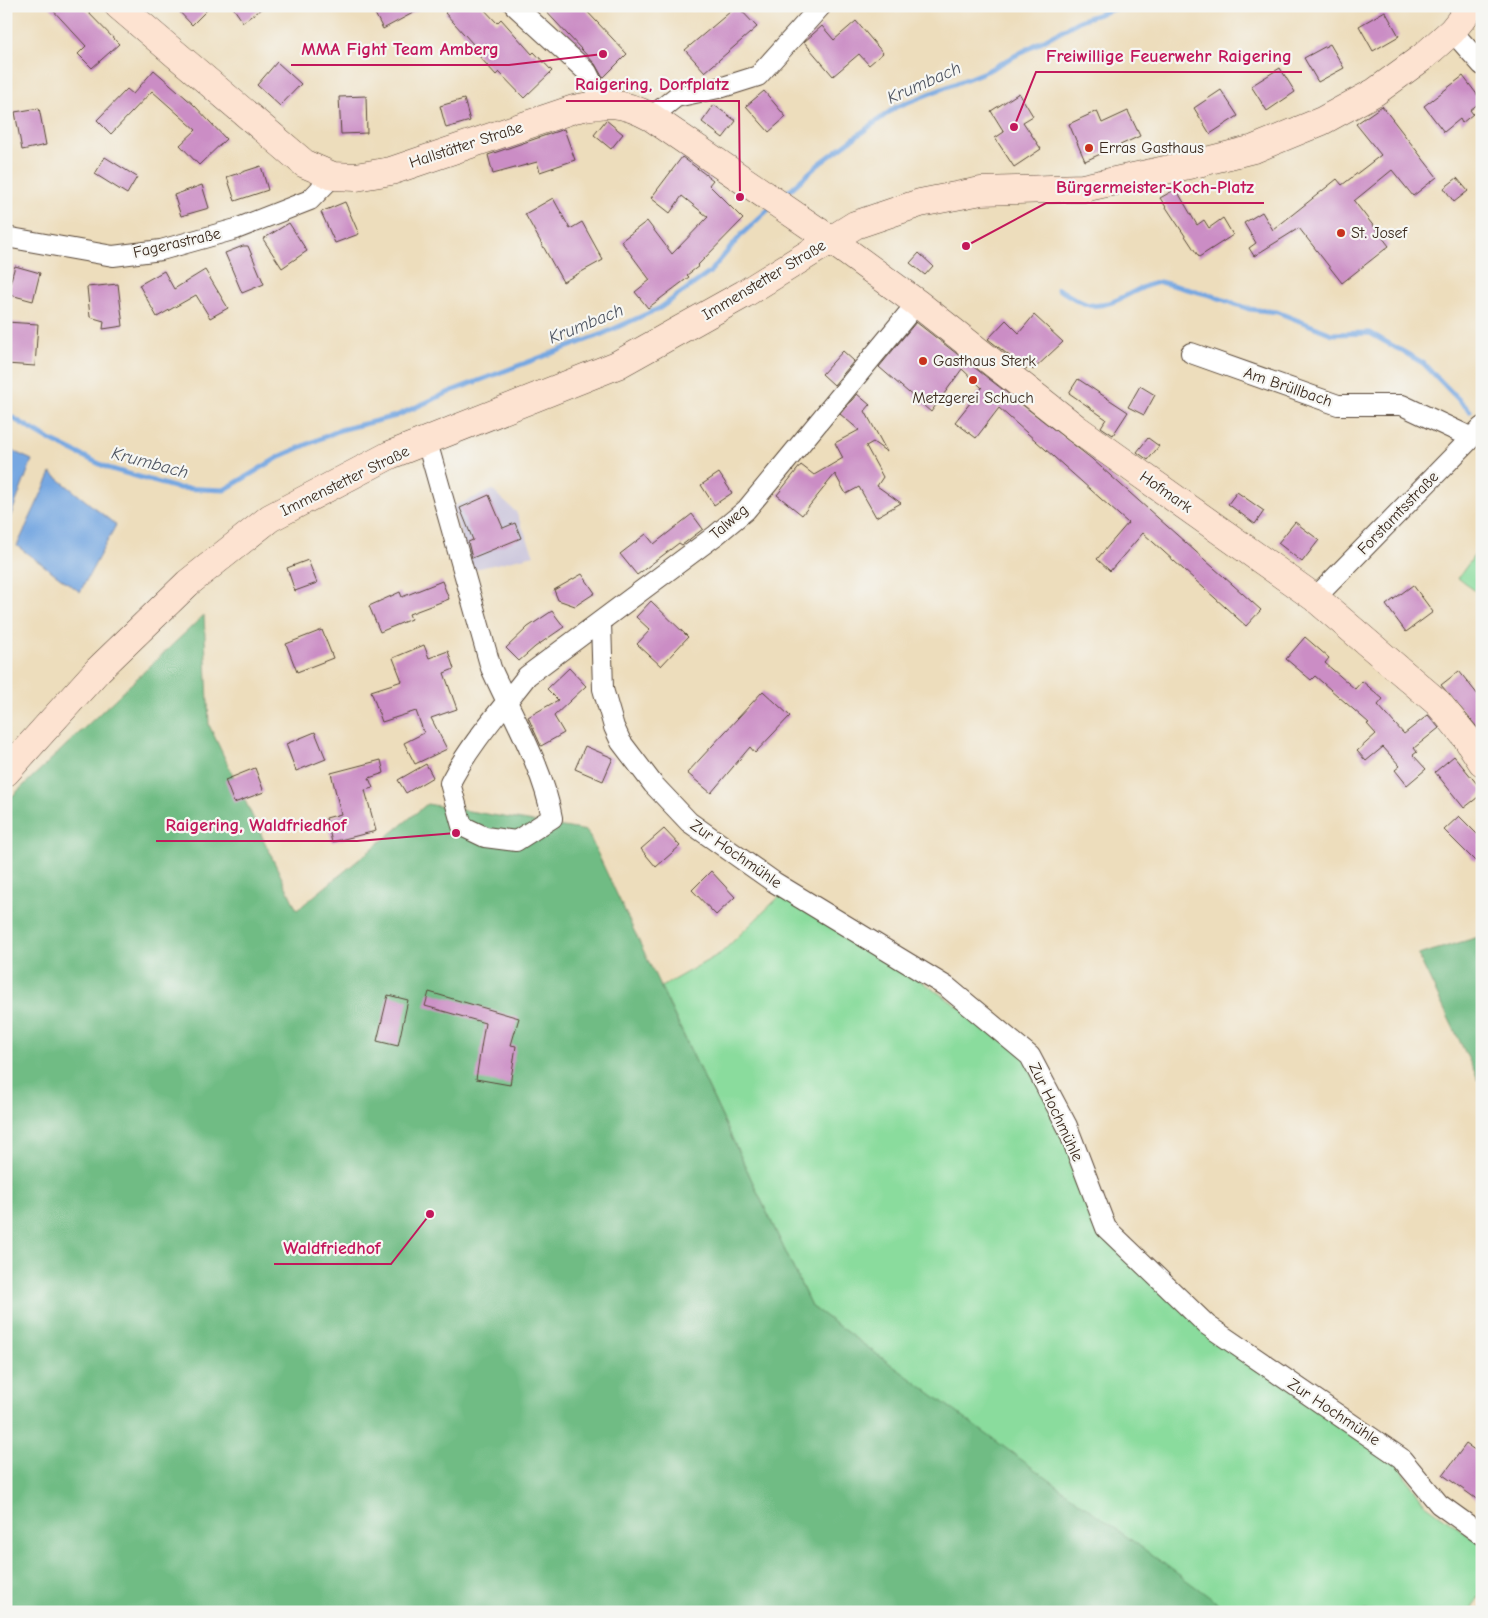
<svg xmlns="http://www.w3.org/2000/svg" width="1488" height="1618" font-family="'Comic Neue',sans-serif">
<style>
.industrial{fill:#c6c0d9}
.green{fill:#8adc9d;stroke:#62835e}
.forest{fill:#6fbc84;stroke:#557351}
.water{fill:#76a7e1;stroke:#586880}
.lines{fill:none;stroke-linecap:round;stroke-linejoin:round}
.stream{stroke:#76a7e1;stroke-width:5}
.building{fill:#cb8dc5}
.street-casing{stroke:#564536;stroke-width:22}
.secondary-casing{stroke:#564536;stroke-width:29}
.street{stroke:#fff;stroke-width:20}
.secondary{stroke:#fde3d1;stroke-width:28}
.poi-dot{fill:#c8321e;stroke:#f6f6f2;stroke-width:2}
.labels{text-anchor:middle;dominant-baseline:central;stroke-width:4.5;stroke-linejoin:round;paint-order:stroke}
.street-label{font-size:16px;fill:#3b2a1e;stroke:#f6f6f2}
.poi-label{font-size:16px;fill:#3b2a1e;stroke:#f6f6f2;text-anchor:start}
.water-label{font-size:18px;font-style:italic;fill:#505662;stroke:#f6f6f2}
.leader{fill:none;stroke:#c2185b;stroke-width:2}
.callout-dot{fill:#c2185b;stroke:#f6f6f2;stroke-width:2}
.callout-label{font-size:18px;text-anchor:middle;font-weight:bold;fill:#c2185b;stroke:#f6f6f2;stroke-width:4.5;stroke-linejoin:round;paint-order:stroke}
</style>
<rect width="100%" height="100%" fill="#f6f6f2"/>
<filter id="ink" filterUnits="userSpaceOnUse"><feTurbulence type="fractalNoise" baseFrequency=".02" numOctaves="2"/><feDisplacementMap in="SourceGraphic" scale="10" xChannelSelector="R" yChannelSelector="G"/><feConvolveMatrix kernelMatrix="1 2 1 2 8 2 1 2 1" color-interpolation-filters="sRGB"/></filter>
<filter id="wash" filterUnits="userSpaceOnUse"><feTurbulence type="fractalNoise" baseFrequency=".0096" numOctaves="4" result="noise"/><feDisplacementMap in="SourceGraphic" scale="20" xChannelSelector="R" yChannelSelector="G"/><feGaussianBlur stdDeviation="1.12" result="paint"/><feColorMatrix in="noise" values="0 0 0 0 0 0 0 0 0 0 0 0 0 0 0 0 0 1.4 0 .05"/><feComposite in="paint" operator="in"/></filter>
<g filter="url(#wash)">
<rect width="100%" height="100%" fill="#edddbc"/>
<!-- industrial -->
<path class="industrial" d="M492 490 516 512 534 555 471 570 452 507Z"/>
<!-- green -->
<path class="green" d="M1482 545V596L1458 578Z
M780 896 824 914 1030 1056 1106 1228 1207 1325 1396 1462 1424 1503 1482 1545V1591L1470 1612H1228L811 1306 661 987 721 953Z"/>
<!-- forest -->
<path class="forest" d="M204 615 209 725 297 910 427 804 587 831 811 1306 1230 1612H6V802Z
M1482 936V1087L1418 955Z"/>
<!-- water -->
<path class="water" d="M6 448 32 460 6 528Z
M51 473 116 525 80 592 17 546Z"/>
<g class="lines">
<!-- stream -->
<path class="stream" d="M782 197 819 164 896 107 987 71 1081 20 1123 6
M1058 289C1068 294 1079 303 1090 305 1115 309 1136 285 1160 282L1210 295 1249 309 1277 312 1332 334 1370 333 1423 363 1470 411
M6 414 50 440 108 468 177 488 224 490 281 456 340 430 396 416 454 390 600 335 660 308 709 273 743 233 770 208"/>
</g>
<g id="blocks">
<!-- building -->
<path class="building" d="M49 6H82L119 44 92 68 78 54 86 46Z
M174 6H211L192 25Z
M232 6H265L243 22Z
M371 6H426L383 29Z
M452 6H481L497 23 501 19 532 54 534 52 552 71 524 98 499 72 496 75 470 46 473 44 445 13Z
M541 6H582L627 54 603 78 595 64Z
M737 6 757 27 705 72 685 50Z
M1385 11 1399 36 1373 51 1359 26Z
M856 21 883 53 869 65 859 54 833 76 804 42 822 26 834 40Z
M1330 44 1344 68 1318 82 1304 58Z
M277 62 301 84 280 106 257 85Z
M1280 68 1295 92 1267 111 1251 86Z
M154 70 194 105 226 139 199 165 180 145 196 130 152 91 111 134 97 120 127 89 133 94Z
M1463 76 1482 101 1470 110 1473 114 1462 123 1460 119 1444 132 1424 106Z
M1221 90 1238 116 1210 134 1194 108Z
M764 91 786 117 769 132 746 106Z
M1019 93 1033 116 1023 122 1041 149 1014 167 995 138 1004 132 991 111Z
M366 96 367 133 341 134 339 97Z
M464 99 470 121 446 128 440 106Z
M714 105 736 121 723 138 702 122Z
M1382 106 1437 177 1413 196 1392 170 1354 201 1389 246 1342 283 1299 228 1254 256 1249 248 1256 243 1244 223 1262 212 1273 230 1337 179 1342 185 1381 155 1356 124Z
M39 108 46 145 22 150 15 112Z
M1097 111 1102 123 1128 111 1140 136 1085 161 1069 124Z
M606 120 623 134 611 149 594 135Z
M564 129 575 160 540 172 537 162 493 174 488 155Z
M105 157 137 177 127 194 95 174Z
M682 157 713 180 709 185 743 219 698 265 699 266 687 275 689 277 648 308 635 292 650 280 621 241 647 221 672 254 708 217 682 196 670 213 651 198Z
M261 166 268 190 235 201 227 177Z
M1457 178 1468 191 1454 202 1444 188Z
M202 185 209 208 181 216 174 195Z
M1176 189 1197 225 1204 220 1209 228 1223 218 1233 235 1199 257 1160 198Z
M553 198 570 229 582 222 603 260 563 282 525 214Z
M345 202 359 234 335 243 321 212Z
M289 223 307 251 282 268 263 239Z
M243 246H248L264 284 242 293 225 253Z
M919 253 933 266 925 275 910 263Z
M15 266 40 273 33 301 7 294Z
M205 270 228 308 210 318 196 295 157 317 139 285 164 271 174 289Z
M118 284 123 326 103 329 104 321 90 317 87 287Z
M1034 315 1063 342 1033 370 1029 366 1026 369 988 339 1006 320 1019 333Z
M6 322 38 324 35 366 6 364Z
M916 322 1092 459 1261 610 1246 626 1143 533 1110 571 1097 559 1128 523 999 408 976 438 955 422 982 388 962 369 931 412 879 367Z
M843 351 854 361 834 385 822 374Z
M1078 379 1128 412 1113 435 1101 427 1106 419 1069 393Z
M1140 386 1155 395 1144 415 1128 407Z
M857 394 870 405 865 411 887 452 873 442 866 446 883 477 877 486 901 503 876 517 859 487 846 494 835 474 802 515 777 495 801 465 814 475 843 458 835 443 859 430 840 414Z
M1148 438 1159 446 1148 460 1137 452Z
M719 473 732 493 714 505 701 485Z
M1237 492 1264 511 1255 524 1228 504Z
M489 495 503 528 515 523 521 538 472 558 468 542 473 540 460 508Z
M692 514 703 529 682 545 679 543 637 575 620 554 646 534 654 544Z
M1295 522 1319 540 1302 562 1278 543Z
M308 560 317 583 295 591 287 568Z
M582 574 595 593 575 606 558 600 554 590Z
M442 581 449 599 409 614 411 619 380 632 369 606 400 592 402 597Z
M1413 585 1433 612 1406 632 1386 605Z
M651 601 688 637 661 666 637 644 650 630 636 617Z
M552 611 564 627 535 647 519 661 506 648 528 627Z
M322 630 333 658 297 672 286 644Z
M1305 637 1329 658 1325 663 1355 689 1362 681 1383 699 1378 705 1404 734 1428 715 1439 728 1414 748 1417 752 1413 755 1426 769 1407 785 1395 770 1400 766 1383 747 1366 761 1357 751 1376 734 1367 724 1369 723 1315 676 1311 680 1286 659Z
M424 645 429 658 448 651 454 669 444 673 457 709 431 718 447 749 415 764 404 743 424 733 416 711 382 722 371 691 402 681 393 658Z
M569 668 586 686 554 716 564 733 541 746 528 717 558 700 547 689Z
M1459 671 1482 700V733L1441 685Z
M763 691 790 716 755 753 750 747 711 793 687 773Z
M315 732 326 759 296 771 286 744Z
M585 746 613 758 603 781 575 769Z
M1454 756 1482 790V794L1464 808 1435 772Z
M381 760 384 773 369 778 373 788 365 790 376 831 332 842 326 818 341 814 331 773Z
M426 764 433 777 406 793 398 780Z
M255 768 264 792 234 803 225 780Z
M1459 816 1482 839V855L1475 861 1444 830Z
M664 829 680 846 656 867 641 849Z
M711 871 735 897 716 915 692 890Z
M429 992 519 1018 511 1045 516 1046 510 1085 476 1079 485 1023 425 1006Z
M388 995 408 1000 398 1046 377 1041Z
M1466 1444 1482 1455V1503L1443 1475Z"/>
</g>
</g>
<g filter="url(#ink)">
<use href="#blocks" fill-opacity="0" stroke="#564536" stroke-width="1"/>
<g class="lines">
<defs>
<path id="street" d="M515 6 587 72 602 103
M1452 31 1482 65
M651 117 676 97 723 87 758 76 821 6
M6 237 113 256 161 250 236 229 310 200 333 176
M1191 353 1338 405H1402L1472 438
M427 442 491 668C512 715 543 767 552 818L516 841 485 837 462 826 450 783C470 744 500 711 527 676L716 535 746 510 917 303
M1315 598 1482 427
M601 622 603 689 614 727 621 742 653 784 689 822 774 882 947 987 1030 1056 1067 1126 1106 1228 1207 1325 1401 1458 1439 1504 1482 1535"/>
<path id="secondary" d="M119 6 305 164 333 176 356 177 391 171 574 109C609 102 620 101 651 117L831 240 917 303 1077 429 1315 598 1438 703 1466 737 1482 762
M6 772 98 670 188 583 270 518 390 455 617 365 744 294 855 225 920 203 981 191 1083 188 1202 162 1254 149 1322 121 1375 92 1423 57 1452 31 1472 6"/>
</defs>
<!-- street casing -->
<use href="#street" class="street-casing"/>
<!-- secondary casing -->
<use href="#secondary" class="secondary-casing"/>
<!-- street -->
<use href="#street" class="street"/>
<!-- secondary -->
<use href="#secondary" class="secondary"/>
</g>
</g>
<!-- markers -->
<g class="poi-dot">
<circle cx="1089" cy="148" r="5"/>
<circle cx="1341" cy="233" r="5"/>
<circle cx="923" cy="361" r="5"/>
<circle cx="973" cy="380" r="5"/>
</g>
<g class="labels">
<!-- street labels -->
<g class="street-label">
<text transform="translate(466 145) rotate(-18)">Hallstätter Straße</text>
<text transform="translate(177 243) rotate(-13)">Fagerastraße</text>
<text transform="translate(764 280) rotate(-31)">Immenstetter Straße</text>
<text transform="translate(1288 387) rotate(19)">Am Brüllbach</text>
<text transform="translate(345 481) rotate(-26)">Immenstetter Straße</text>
<text transform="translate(1166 492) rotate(35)">Hofmark</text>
<text transform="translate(1398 513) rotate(-46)">Forstamtsstraße</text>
<text transform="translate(729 522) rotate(-41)">Talweg</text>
<text transform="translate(736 854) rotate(35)">Zur Hochmühle</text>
<text transform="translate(1056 1112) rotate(65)">Zur Hochmühle</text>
<text transform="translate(1334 1412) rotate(34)">Zur Hochmühle</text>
</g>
<!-- poi labels -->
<g class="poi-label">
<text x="1099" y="148">Erras Gasthaus</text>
<text x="1351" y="233">St. Josef</text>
<text x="933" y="361">Gasthaus Sterk</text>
<text x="973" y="398" text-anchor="middle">Metzgerei Schuch</text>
</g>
<!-- water labels -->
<g class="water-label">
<text transform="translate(924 83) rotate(-24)">Krumbach</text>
<text transform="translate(586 324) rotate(-22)">Krumbach</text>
<text transform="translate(150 463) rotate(15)">Krumbach</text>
</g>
</g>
<!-- callouts -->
<path class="leader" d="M603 54L509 65H291M1014 127L1036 72H1302M740 197L739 101H566M966 246L1046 203H1264M456 833L357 841H156M430 1214L391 1264H274"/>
<g class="callout-dot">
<circle cx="603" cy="54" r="5"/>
<circle cx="1014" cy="127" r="5"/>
<circle cx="740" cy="197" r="5"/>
<circle cx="966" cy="246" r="5"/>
<circle cx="456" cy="833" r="5"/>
<circle cx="430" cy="1214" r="5"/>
</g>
<g class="callout-label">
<text x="400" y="55">MMA Fight Team Amberg</text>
<text x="1169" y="62">Freiwillige Feuerwehr Raigering</text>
<text x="652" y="90">Raigering, Dorfplatz</text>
<text x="1155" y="193">Bürgermeister-Koch-Platz</text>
<text x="256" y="831">Raigering, Waldfriedhof</text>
<text x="332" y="1254">Waldfriedhof</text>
</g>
<!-- margin -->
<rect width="1488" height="1618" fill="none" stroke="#f6f6f2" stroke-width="25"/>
</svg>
